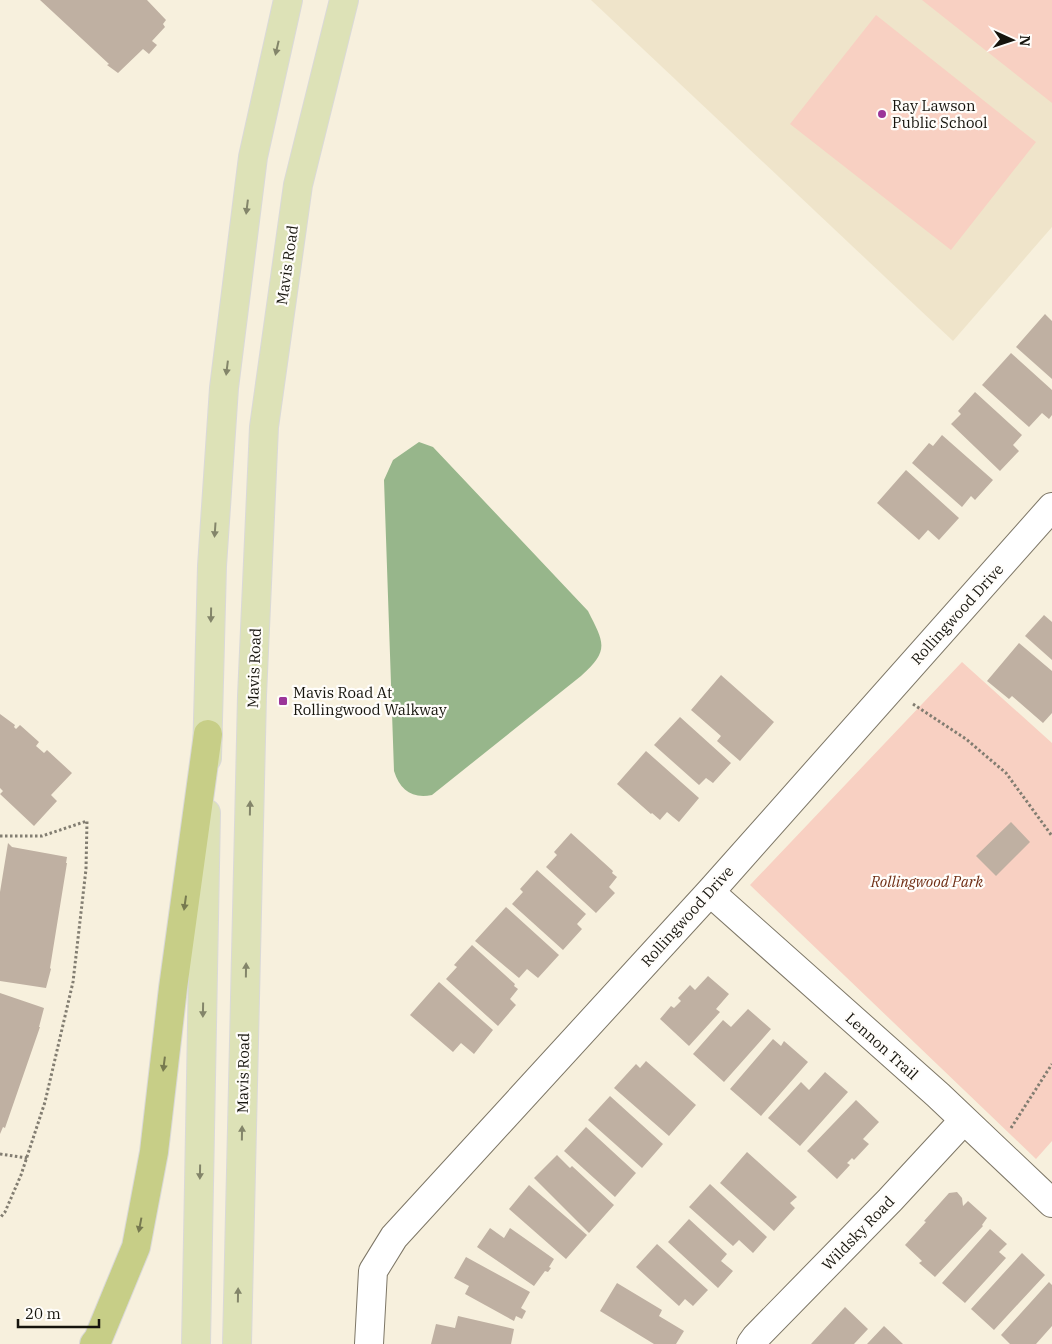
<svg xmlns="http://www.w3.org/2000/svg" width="1052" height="1344" font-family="'IBM Plex Serif',serif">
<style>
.built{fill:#efe4ca}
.green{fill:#f8d0c2}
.water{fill:#97b68b}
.building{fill:#bfb0a2}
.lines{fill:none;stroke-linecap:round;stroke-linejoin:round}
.minor-casing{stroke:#7d7666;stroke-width:30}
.major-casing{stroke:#dad9d8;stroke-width:30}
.highway-casing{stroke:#dad9d8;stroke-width:30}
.path{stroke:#827d71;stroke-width:3;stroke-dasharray:2.5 2.5;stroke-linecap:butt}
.minor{stroke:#fff;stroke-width:28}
.major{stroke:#dde2b7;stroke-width:28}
.highway{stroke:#c7ce87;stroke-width:28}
.oneway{fill:#83856a}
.oneway2{fill:#777a50}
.poi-dot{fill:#9b3599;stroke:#fffdfa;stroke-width:2}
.labels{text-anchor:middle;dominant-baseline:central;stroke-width:4.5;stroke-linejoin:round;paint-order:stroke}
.poi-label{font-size:15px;fill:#16140d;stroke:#fffdfa;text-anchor:start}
.street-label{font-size:15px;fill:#16140d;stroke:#fffdfa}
.park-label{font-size:15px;font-style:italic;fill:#6f2e14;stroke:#fffdfa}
</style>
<rect width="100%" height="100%" fill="#f7f0dd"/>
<!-- built -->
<path class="built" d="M591 0H1052V227L953 341Z"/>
<!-- green -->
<path class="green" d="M922 0H1052V103Z
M876 15 1036 142 951 250 790 124Z
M962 662 1052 743V1141L1036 1159 750 885Z"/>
<!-- water -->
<path class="water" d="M419 442 433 447 588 611C604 643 610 650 581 676L432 795C412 799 400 790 394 771L384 480 393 460Z"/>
<!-- building -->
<path class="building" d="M40 0H147L166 20 163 24 165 27 152 41 157 45 149 54 143 49 118 73 107 65 109 64Z
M1045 314 1052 321V379L1016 347Z
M1011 353 1052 390V415L1049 419 1042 413 1029 427 982 385Z
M975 392 1022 435 1013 445 1019 451 1000 471 951 424 961 414 958 411Z
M942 435 993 480 975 500 971 496 962 507 912 463 929 443 933 446Z
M906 470 959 518 939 540 928 530 919 540 877 503Z
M1044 615 1052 622V660L1025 636Z
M1019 643 1052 671V713L1043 723 1012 696 1009 699 987 681Z
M721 675 774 722 740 761 717 741 721 736 691 710Z
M0 714 15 725 14 727 16 729 20 725 39 742 36 746 44 753 47 750 72 773 51 795 57 801 34 826 0 794 3 791 0 788Z
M680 717 731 763 713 783 706 778 699 785 654 745Z
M646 751 699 798 679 822 667 812 660 820 652 813 651 814 617 784Z
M1011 822 1030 842 996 876 976 856Z
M571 833 613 871 612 873 617 877 609 887 615 893 596 913 546 867 557 855 554 852Z
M8 843 12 847 67 857 66 863H67L50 968 51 969 46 988 0 981V892Z
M537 870 586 914 577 924 582 929 563 950 512 904 523 892 520 889Z
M506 907 559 955 538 978 527 969 519 978 475 941Z
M472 945 515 984 514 986 518 989 510 999 516 1005 498 1026 446 979 457 967 454 965Z
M708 976 729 994 716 1009 720 1012 689 1046 660 1019 671 1006 674 1008 681 1001 678 998 690 985 695 990Z
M439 982 493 1030 474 1054 461 1043 453 1052 410 1015Z
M0 993 44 1008 39 1027H40L5 1128 3 1127 0 1134Z
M748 1009 771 1029 724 1082 693 1054 723 1020 731 1027Z
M773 1039 781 1046 784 1041 808 1062 761 1116 730 1089Z
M646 1061 696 1105 669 1136 614 1088 636 1064 640 1068Z
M825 1072 848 1092 800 1146 768 1118 801 1082 809 1090Z
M610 1096 663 1144 642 1168 588 1120Z
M856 1100 879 1122 863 1139 869 1144 854 1160 852 1158 847 1163 850 1165 837 1179 807 1151Z
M586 1127 636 1173 615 1197 564 1151Z
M747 1152 797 1197 790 1203 795 1208 774 1231 720 1183Z
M557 1155 570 1168 572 1166 614 1205 589 1233 534 1178Z
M710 1184 767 1237 753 1253 739 1240 733 1246 689 1207Z
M529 1185 587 1235 566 1259 509 1209Z
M957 1192 962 1198 963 1206 968 1201 987 1218 982 1225 983 1226 935 1277 919 1263 922 1261 905 1245 926 1222 924 1221 949 1193Z
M689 1219 727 1254 721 1261 733 1271 718 1288 668 1242Z
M490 1228 504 1238 510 1228 554 1259 549 1267 551 1268 548 1272 545 1271 534 1286 477 1247Z
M990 1229 1007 1244 999 1252 1006 1258 965 1303 942 1283Z
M657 1244 708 1290 693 1306 685 1299 679 1306 636 1267Z
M1022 1253 1045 1275 994 1330 971 1309Z
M466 1257 530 1292 521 1308 526 1311 522 1319 516 1316 514 1321 465 1294 469 1286 454 1278Z
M1049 1282 1052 1285V1326L1036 1344H1010L1001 1335Z
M617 1283 662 1310 659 1316 684 1331 676 1344H654L600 1311Z
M845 1307 868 1329 854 1344H811Z
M458 1316 514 1329 511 1344H431L436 1324 455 1328Z
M884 1326 903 1344H867Z"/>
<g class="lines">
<defs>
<path id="minor" d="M710 892 938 1095 1052 1203
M369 1344 373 1271 394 1237 710 892 1052 507
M751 1344 756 1337 890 1200 964 1120"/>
<path id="major" d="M207 758 212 566 224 388 253 157 288 0
M196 1344 206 813
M237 1344 252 696 264 427 298 185 344 0"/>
<path id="highway" d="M94 1344 98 1339 136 1247 154 1152 173 988 208 734"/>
</defs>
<!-- minor casing -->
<use href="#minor" class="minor-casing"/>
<!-- major casing -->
<use href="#major" class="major-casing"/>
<!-- highway casing -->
<use href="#highway" class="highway-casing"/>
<!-- path -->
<path class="path" d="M913 704 966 739 1006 773 1052 836
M0 836H42L87 821 86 869 73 982 45 1102 21 1175 5 1212 0 1218
M1011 1128 1052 1064
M0 1154 27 1158"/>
<!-- minor -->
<use href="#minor" class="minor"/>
<!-- major -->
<use href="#major" class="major"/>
<!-- highway -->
<use href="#highway" class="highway"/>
</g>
<!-- one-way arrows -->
<defs><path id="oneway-solid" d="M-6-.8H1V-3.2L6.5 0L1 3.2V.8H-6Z" transform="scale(1.25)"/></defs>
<g class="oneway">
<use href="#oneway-solid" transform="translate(277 48) rotate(103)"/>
<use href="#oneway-solid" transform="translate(247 207) rotate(97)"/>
<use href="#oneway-solid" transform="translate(227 368) rotate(97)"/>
<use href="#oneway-solid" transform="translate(215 530) rotate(94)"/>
<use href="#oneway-solid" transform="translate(211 615) rotate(91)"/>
<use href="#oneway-solid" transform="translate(250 808) rotate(-89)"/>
<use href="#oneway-solid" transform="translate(246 970) rotate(-89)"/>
<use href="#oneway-solid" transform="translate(203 1010) rotate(91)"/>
<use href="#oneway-solid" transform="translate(242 1133) rotate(-89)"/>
<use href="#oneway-solid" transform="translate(200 1172) rotate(91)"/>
<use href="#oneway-solid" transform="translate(238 1295) rotate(-89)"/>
</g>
<g class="oneway2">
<use href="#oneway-solid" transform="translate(185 903) rotate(98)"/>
<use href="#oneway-solid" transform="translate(164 1064) rotate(97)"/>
<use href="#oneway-solid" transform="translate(140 1225) rotate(101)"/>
</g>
<!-- markers -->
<g class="poi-dot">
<circle cx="882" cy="114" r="5"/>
<rect x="278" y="696" width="10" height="10" rx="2.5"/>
</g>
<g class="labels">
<!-- poi labels -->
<g class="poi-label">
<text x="892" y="105">Ray Lawson<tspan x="892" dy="17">Public School</tspan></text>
<text x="293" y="692">Mavis Road At<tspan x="293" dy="17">Rollingwood Walkway</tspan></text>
</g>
<!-- street labels -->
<g class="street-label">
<text transform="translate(287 265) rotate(-82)">Mavis Road</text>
<text transform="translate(957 614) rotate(-48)">Rollingwood Drive</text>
<text transform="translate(254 668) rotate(-88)">Mavis Road</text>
<text transform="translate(687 916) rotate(-48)">Rollingwood Drive</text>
<text transform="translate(882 1046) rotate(42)">Lennon Trail</text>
<text transform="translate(243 1073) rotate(-89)">Mavis Road</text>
<text transform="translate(858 1233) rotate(-46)">Wildsky Road</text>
</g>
<!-- park labels -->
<g class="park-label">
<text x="927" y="881">Rollingwood Park</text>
</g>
</g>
<!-- north arrow -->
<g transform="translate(1012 40) rotate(93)" stroke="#fffdfa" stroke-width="4" paint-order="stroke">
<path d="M0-4L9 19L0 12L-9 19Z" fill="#16140d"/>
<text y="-8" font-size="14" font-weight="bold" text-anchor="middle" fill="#16140d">N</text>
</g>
<!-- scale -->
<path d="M18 1319v8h81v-8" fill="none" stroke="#16140d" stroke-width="2.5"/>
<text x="25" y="1319" font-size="15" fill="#16140d" stroke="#fffdfa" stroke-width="4" paint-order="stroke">20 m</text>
</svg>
